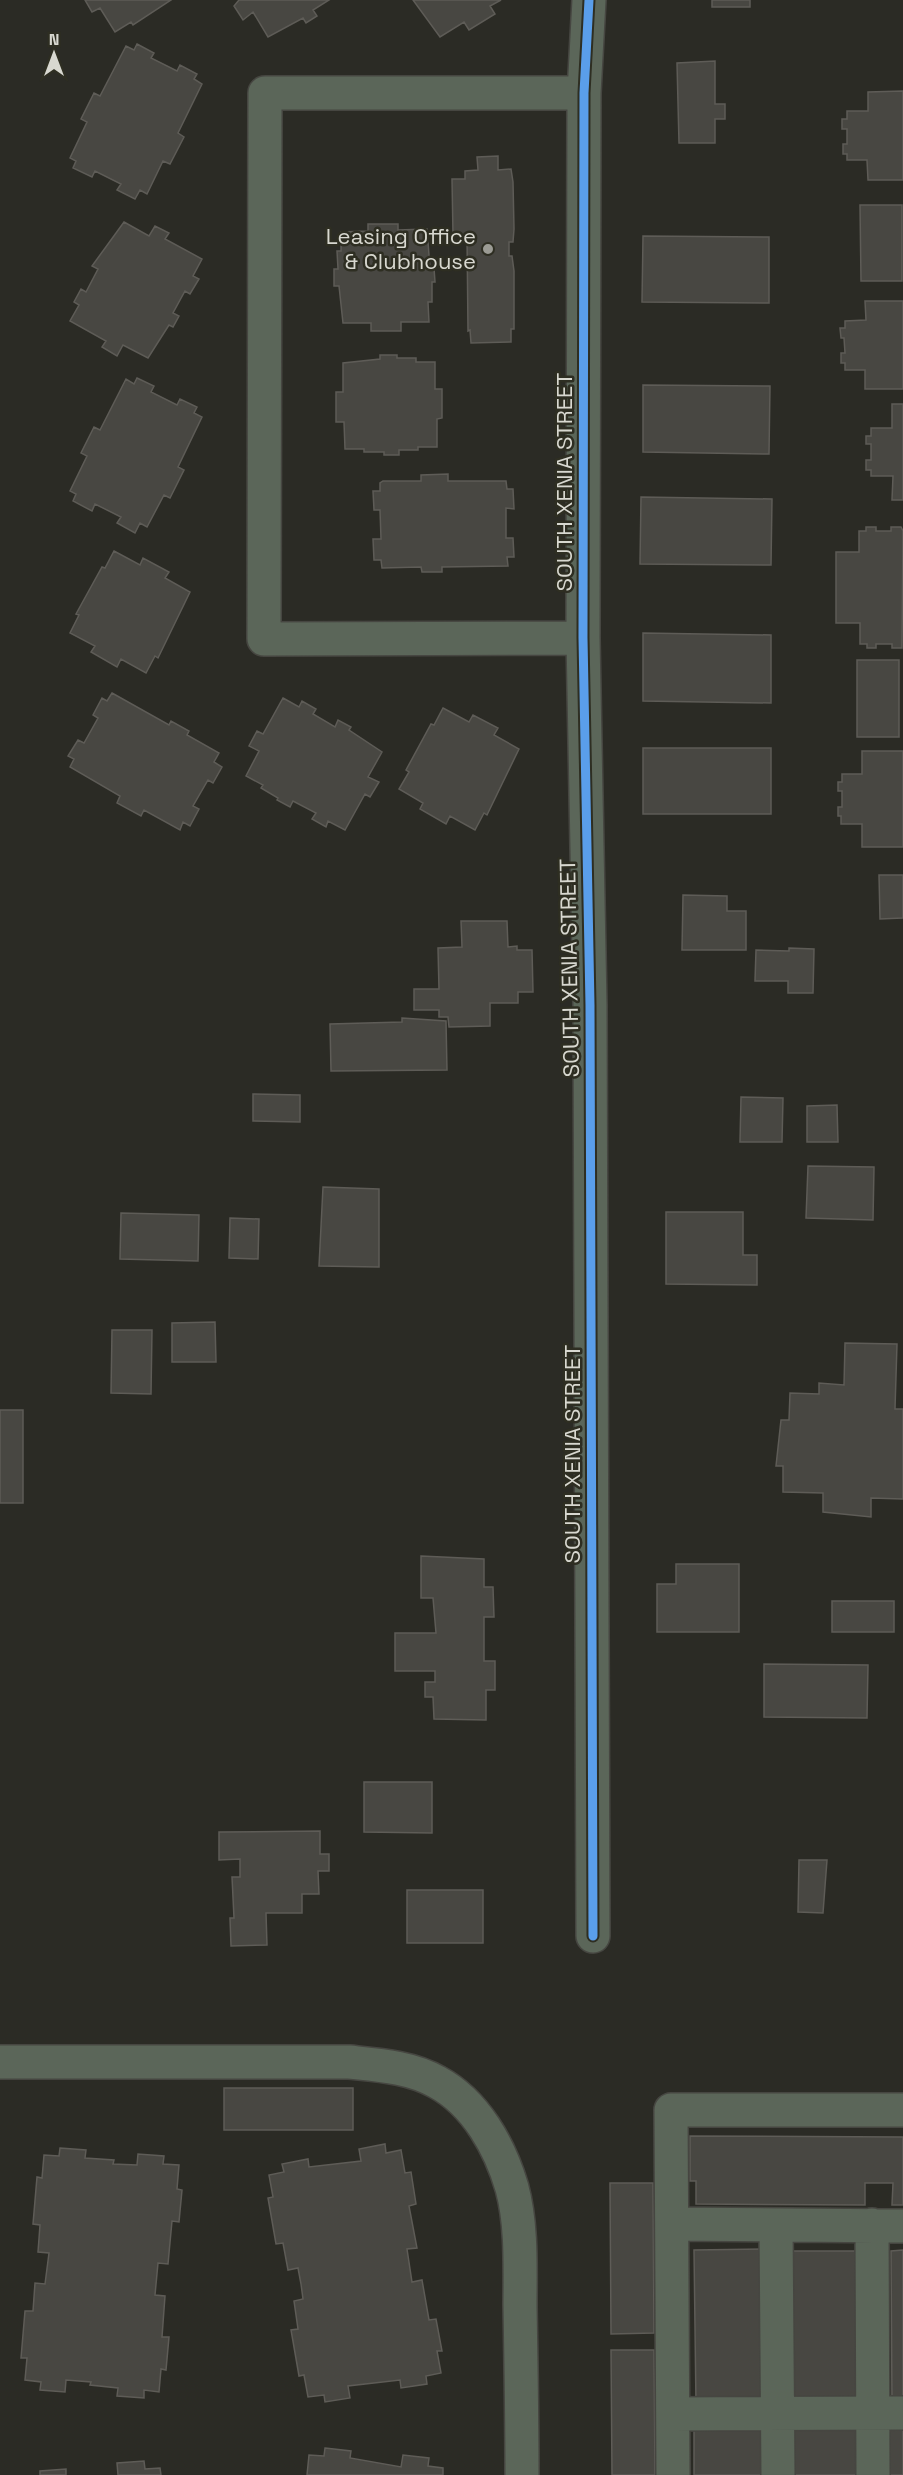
<svg xmlns="http://www.w3.org/2000/svg" width="903" height="2475" font-family="'Space Grotesk',sans-serif">
<style>
.building{fill:#484742;stroke:#5e5c57;stroke-width:1.5}
.lines{fill:none;stroke-linecap:round;stroke-linejoin:round}
.minor-casing{stroke:#464641;stroke-width:36}
.minor{stroke:#5b6659;stroke-width:33}
.cycleway-casing{stroke:#2e2e22;stroke-width:13}
.cycleway{stroke:#5a9eea;stroke-width:9}
.poi-dot{fill:#9b9b94;stroke:#2e2e22;stroke-width:2}
.labels{text-anchor:middle;dominant-baseline:central;stroke-width:5;stroke-linejoin:round;paint-order:stroke}
.poi-label{font-size:22px;fill:#d8d8d0;stroke:#2e2e22;text-anchor:end}
.street-label{font-size:22px;fill:#d8d8d0;stroke:#2e2e22}
</style>
<rect width="100%" height="100%" fill="#2b2b25"/>
<!-- building -->
<path class="building" d="M85 0H171L133 25 131 22 115 32 100 8 92 12Z
M239 0H329L313 10 317 16 306 23 303 18 268 37 253 12 243 20 234 6Z
M413 0H501L490 6 495 14 469 30 464 22 440 37Z
M712 0H750V7H712Z
M137 44 154 53 151 58 177 71 180 65 197 74 194 79 202 84 178 133 184 137 170 164 163 161 147 194 140 190 135 199 117 190 121 184 95 171 92 177 73 168 76 161 70 158 87 122 81 119 94 93 100 96 126 46 134 50Z
M715 61V104H725V119H715V143H679L677 63Z
M903 91V180H868L867 160H847V154H843V144H847V129H842V119H847V111H868V92Z
M498 156V170L511 169 513 182 514 229 513 242H509V256H512L514 271V329H511V342L471 343 470 330 468 331 467 235H453L452 179H465V171L478 170 477 157Z
M860 205H902V281H861Z
M124 222 149 236 155 226 169 233 165 239 202 259 193 276 199 279 190 294 185 291 173 313 179 316 173 327 169 325 148 358 123 345 117 356 102 347 106 341 70 321 79 305 74 302 81 289 86 292 98 269 92 266Z
M368 224H398V230L427 229 430 268H434L435 282H432V302H428L429 322H401V331H371V323H343L339 286H334V269H338L337 251H341V232L368 231Z
M643 236 769 237V303L642 302Z
M865 301H903V389H865V370H845V363H841V353H845L844 338H841L840 328H845V321L866 320Z
M380 355H397V358H416V362H435V389H442V418L437 419V447H418V450H399V455H384V452H364V449H345L344 422H336V392H343V363L380 359Z
M137 378 154 386 151 392 177 405 180 399 197 407 194 413 202 417 178 467 184 470 170 498 164 495 147 527 140 523 135 533 117 523 121 517 95 504 92 511 73 501 76 494 70 491 87 456 81 453 94 427 100 430 126 379 134 384Z
M643 385 770 386 769 454 643 452Z
M892 404H903V500H892L893 476H871V470H866V460H871V444H866V436H871V428H892Z
M448 474V481H506L507 489H513L514 509 506 508V538H513L514 557H507L508 566 442 567V572H422L421 567 382 568 381 560H374L373 539H381L380 510H374L373 491H380V483L383 481H421V475Z
M641 497 772 499 771 565 640 564Z
M866 527H876V531H891V527H901L903 531 902 648H892V644H876V648H867V644H860V623H836V552H859V531H866Z
M114 551 140 565 143 558 169 572 165 578 190 592 158 658 155 656 146 673 121 659 117 667 91 652 95 646 70 633 79 615 76 614 102 567 105 568Z
M643 633 771 635V703L643 701Z
M857 660H899V737H857Z
M112 693 169 725 171 721 189 731 187 735 219 753 214 762 222 767 213 783 208 780 193 806 199 809 190 826 183 822 180 830 144 810 141 816 117 803 120 796 70 767 74 759 68 756 78 740 84 743 98 718 93 715 102 698 107 701Z
M283 698 299 707 302 701 316 709 313 714 335 727 338 720 351 727 349 730 382 752 368 777 379 782 370 797 365 794 345 830 328 821 326 827 312 819 316 813 293 801 290 807 277 800 278 798 261 788 263 785 246 776 259 751 249 746 257 731 263 734Z
M443 708 469 722 473 715 498 728 494 735 519 749 487 815 484 813 475 830 450 816 446 824 420 809 423 803 399 789 409 772 406 770 431 724 434 725Z
M643 748H771V814H643Z
M862 751H903V847H862V824H841V816H838V807H842V791H838V782H842V774H862Z
M879 875H903V918L880 919Z
M683 895 727 896V911H746V950H682Z
M461 921H507L508 947 517 946V950H532L533 992H518V1003H490V1026L449 1027 448 1017H439V1010H414V989H439L438 948 462 947Z
M789 948 814 949 813 993H788V981H755L756 950 789 951Z
M402 1018 446 1021 447 1070 331 1071 330 1024 402 1022Z
M253 1094 300 1095V1122L253 1121Z
M741 1097 783 1098 782 1142H740Z
M837 1105 838 1142H807V1106Z
M808 1166 874 1167 873 1220 806 1218Z
M323 1187 379 1189V1267L319 1266Z
M666 1212H743V1255H757V1285L666 1284Z
M121 1213 199 1215 198 1261 120 1259Z
M230 1218 259 1219 258 1259 229 1258Z
M215 1322 216 1362H172V1323Z
M112 1330H152L151 1394 111 1393Z
M845 1343 897 1344 895 1409H903V1499L871 1498V1517L823 1512V1493L783 1492V1466H776L781 1420H789L790 1393 819 1394V1383L844 1385Z
M0 1410H23V1503H0Z
M421 1556 484 1559V1587H493L494 1617H484V1661H495V1690H486V1720L434 1719 433 1697H425V1682H435V1671H395V1633H436L433 1598H421Z
M676 1564H739V1632H657V1584H676Z
M832 1601H894V1632H832Z
M764 1664 868 1665 867 1718 764 1717Z
M364 1782H432V1833L364 1832Z
M320 1831V1854H329V1871H318L319 1894H302V1913H266L267 1945 231 1946 230 1918H234L232 1877H240V1859L219 1860V1832Z
M799 1860H827L823 1913 798 1912Z
M407 1890H483V1943H407Z
M224 2088H353V2130H224Z
M690 2136 903 2137V2205H892L893 2183H865V2205L696 2204V2181H690Z
M385 2144 386 2153 401 2150 405 2173 411 2172 416 2204 409 2206 417 2248 407 2249 412 2282 422 2280 429 2320 436 2319 442 2351H437L441 2373 426 2376 427 2384 401 2388 400 2380 348 2386 350 2398 325 2402 324 2395 308 2397 304 2375 299 2376 291 2330 298 2329 294 2301 303 2299 301 2284 298 2268 288 2270 283 2243 276 2244 268 2198 273 2197 269 2175 284 2172 282 2164 308 2159 309 2167 361 2161 359 2149Z
M60 2148 86 2150 85 2158 114 2160 113 2164 137 2165 138 2154 164 2156 163 2164 179 2165 177 2189 182 2190 179 2222 172 2221 168 2264 158 2263 155 2295 165 2296 162 2337H169L166 2370 161 2369 159 2392 144 2390V2398L117 2396 118 2388 90 2385 91 2382 66 2380 65 2392 40 2390 41 2382 25 2380 27 2358H21L25 2311H33L35 2283 45 2284 49 2253 38 2252 40 2225 33 2224 37 2177 42 2178 44 2155 59 2156Z
M610 2183H653L654 2333 611 2334Z
M765 2249 767 2404 696 2405 694 2250Z
M903 2250V2405H892L891 2251Z
M791 2251H862L863 2406H792Z
M611 2350H654L655 2475H612Z
M694 2422H765L766 2475H694Z
M889 2422H903V2475H889Z
M861 2423V2475H790L789 2424Z
M325 2448 351 2451 350 2458 401 2467 403 2455 429 2458 428 2466 443 2468V2475H307L309 2455 324 2456Z
M144 2461 145 2469 160 2468 161 2475H118L117 2463Z
M66 2469V2475H40V2471Z"/>
<g class="lines">
<defs>
<path id="minor" d="M589 0 584 93 583 638 590 1005 593 1936
M583 638 264 639 265 93H584
M0 2062H349C378 2065 411 2067 437 2082 476 2103 500 2147 512 2188 522 2225 520 2268 520 2306 521 2362 522 2419 522 2475
M672 2224 903 2226
M776 2225 778 2475
M872 2225 873 2475
M673 2414 903 2413
M673 2475 671 2110H903"/>
</defs>
<!-- minor casing -->
<use href="#minor" class="minor-casing"/>
<!-- minor -->
<use href="#minor" class="minor"/>
<defs>
<path id="cycleway" d="M589 0 584 93 583 638 590 1005 593 1936"/>
</defs>
<!-- cycleway casing -->
<use href="#cycleway" class="cycleway-casing"/>
<!-- cycleway -->
<use href="#cycleway" class="cycleway"/>
</g>
<!-- markers -->
<circle class="poi-dot" cx="488" cy="249" r="6"/>
<g class="labels">
<!-- poi labels -->
<g class="poi-label">
<text x="476" y="236">Leasing Office<tspan x="476" dy="25">&amp; Clubhouse</tspan></text>
</g>
<!-- street labels -->
<g class="street-label">
<text transform="translate(564 482) rotate(-90)">SOUTH XENIA STREET</text>
<text transform="translate(569 968) rotate(-91)">SOUTH XENIA STREET</text>
<text transform="translate(572 1454) rotate(-90)">SOUTH XENIA STREET</text>
</g>
</g>
<!-- north arrow -->
<g transform="translate(54 54)" stroke="#2e2e22" stroke-width="4.5" paint-order="stroke">
<path d="M0-4.5L10 22L0 15L-10 22Z" fill="#d8d8d0"/>
<text y="-9" font-size="16" font-weight="bold" text-anchor="middle" fill="#d8d8d0">N</text>
</g>
</svg>
